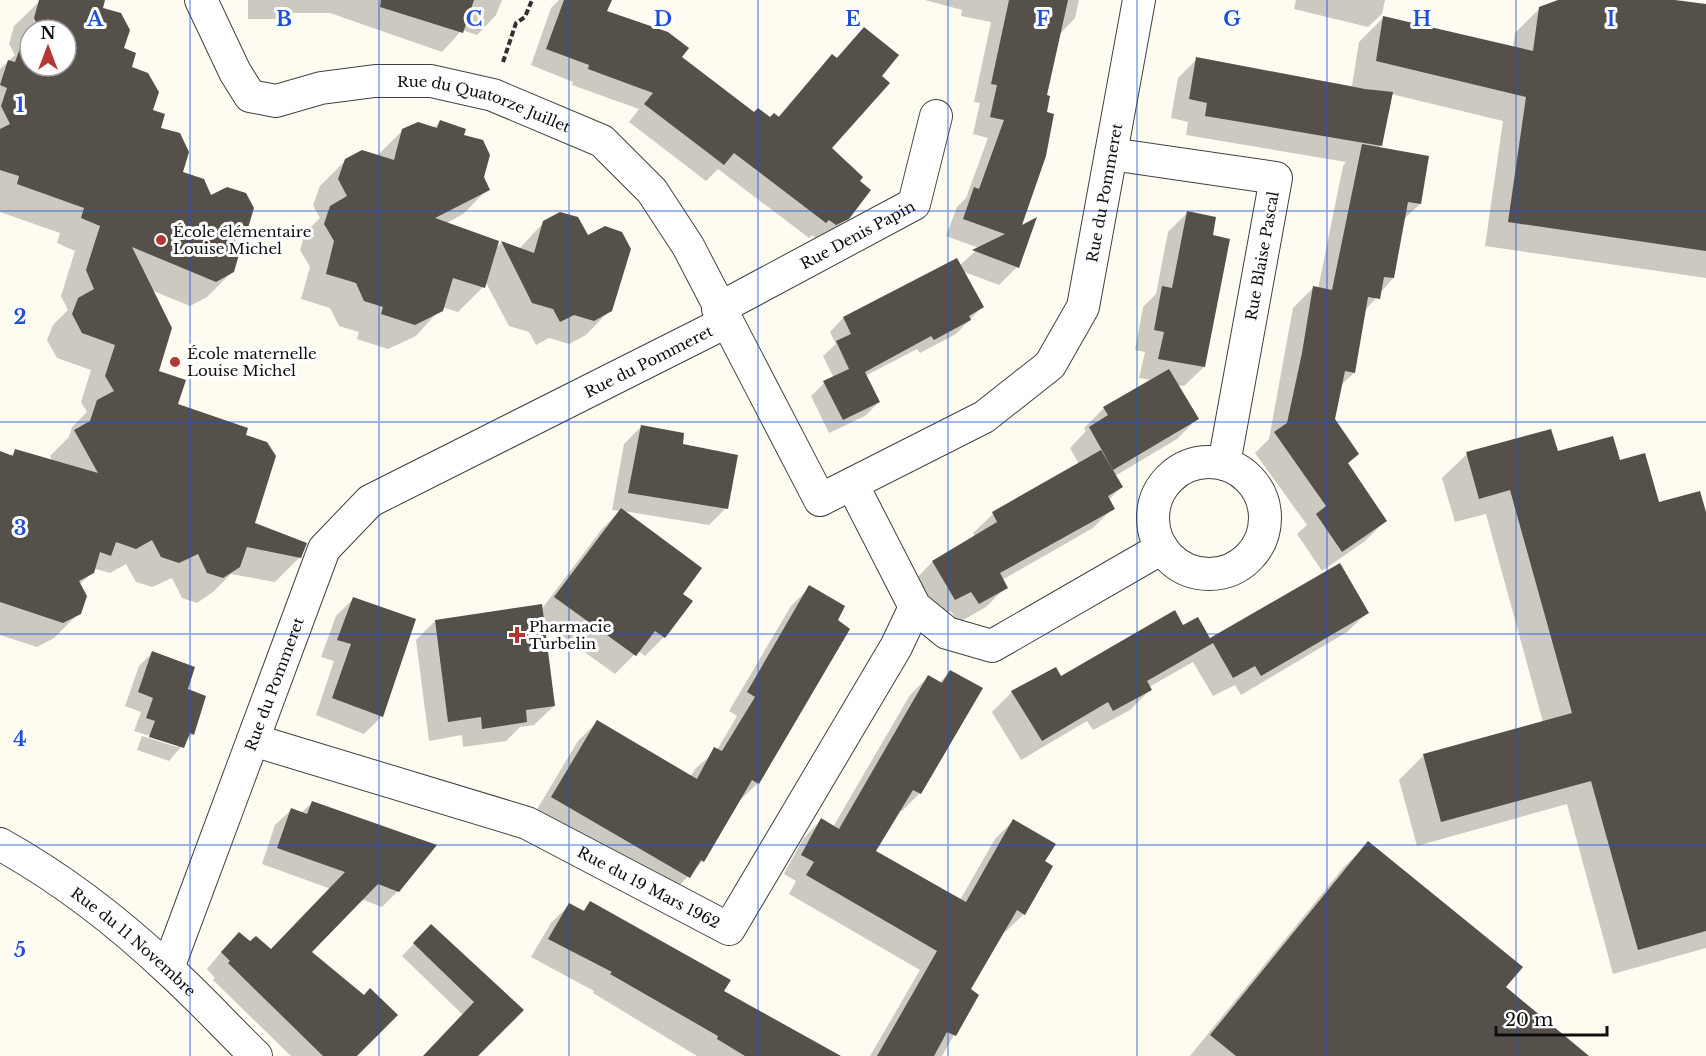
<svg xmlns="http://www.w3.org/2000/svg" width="1706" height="1056" font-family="'Libre Baskerville',serif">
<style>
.shadow{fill:#0003;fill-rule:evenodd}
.building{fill:#56504b}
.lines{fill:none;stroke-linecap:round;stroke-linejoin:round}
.minor-casing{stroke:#414141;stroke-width:34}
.path{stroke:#303030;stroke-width:4;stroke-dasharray:6 3;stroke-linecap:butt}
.minor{stroke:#fff;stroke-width:32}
.grid{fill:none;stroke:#1d4ed8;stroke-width:1.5;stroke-opacity:0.55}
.poi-dot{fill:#b23833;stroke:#fff;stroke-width:2}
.labels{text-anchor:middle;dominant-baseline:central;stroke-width:6;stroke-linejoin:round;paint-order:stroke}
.street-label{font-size:15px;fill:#0e0e0e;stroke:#fff}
.poi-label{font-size:15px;fill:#0e0e0e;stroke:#fff;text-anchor:start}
.grid-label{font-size:20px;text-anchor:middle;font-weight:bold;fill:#1d4ed8;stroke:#fff;stroke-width:6;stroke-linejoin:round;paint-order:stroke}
</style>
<rect width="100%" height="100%" fill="#fefcf1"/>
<!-- shadow -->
<path class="shadow" d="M41 0H77L122 49 181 173 247 228 233 241V271L207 297 190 306 151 290 157 372 176 405 244 436 253 524 300 557 275 582 231 574 213 592 197 603 182 598 172 578 152 587 136 582 126 564 110 573 96 569 79 585V613L54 638 37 647 0 635V453L10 456 16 450 52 461 50 456 69 437 72 427 87 412 81 402 91 370 57 358 47 340 53 325 68 310 61 296 75 251 57 243 60 233 0 212V69L15 55 9 44 14 26ZM30 30H66V66H30Z
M248 0H502L496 15 477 35 462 30 442 52 330 13H291L285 19H248Z
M559 0H594L605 12 680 57 754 114 770 119 777 118 816 73 832 56 836 59 864 29 830 148 847 218 830 235 819 241 812 235 809 238 718 169 706 181 629 122 639 109 572 85 573 82 531 65 551 8Z
M925 0H1079L1075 18 1059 35 1019 228 1017 267 999 285 962 271 982 307 956 334 920 353 917 349 865 376 879 402 865 416 829 433 811 396 824 383 834 378 823 356 836 344 830 332 843 318 956 260 959 266 979 248 946 236 957 207 966 198 988 138 973 134 980 103 974 102 991 22 961 16 962 10Z
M1296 0H1385L1382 14 1368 27 1294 9Z
M1562 0H1665L1706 6V278L1485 246 1503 121 1391 94 1381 145 1378 148 1420 204 1403 220 1393 278 1363 313 1354 373 1340 386 1333 419 1357 454 1347 464 1385 521 1365 541 1322 571 1297 534 1307 525 1255 453 1269 439 1293 308 1313 288 1318 289 1343 166 1346 162 1186 135 1188 122 1171 118 1178 78 1197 59 1352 86 1359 42 1383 18 1513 48 1515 33 1540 8Z
M440 122 462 136 488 189 463 214 445 224 495 248 501 243 519 249 544 222 610 310 586 335 569 344 549 338 536 345 529 332 509 326 485 281 483 287 458 312 442 307 416 336 388 349 357 339 359 332 339 326 330 308 301 299 310 267 300 250 305 233 320 218 313 205 320 186 346 160 377 156 403 130 434 128Z
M1188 212 1211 236 1204 367 1184 386 1177 385 1197 419 1177 439 1115 476 1121 487 1109 500 1113 508 1093 528 1002 580 1006 587 986 607 958 623 951 611 935 619 913 582 932 562 975 537 973 533 993 514 1079 464 1070 448 1086 431 1084 428 1104 408 1152 380 1139 378 1145 352 1135 350 1143 307 1156 294 1168 232Z
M641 427 681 446 726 508 709 525 623 511 680 595 664 637 645 656 638 651 615 674 543 622 554 706 534 725 520 727 506 741 463 747 462 735 429 741 416 640 435 621 541 610 602 529 620 511 612 510 624 444Z
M1557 453 1619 462 1658 504 1706 518V948L1613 974 1567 804 1417 846 1399 780 1423 756 1543 722 1486 514 1455 522 1442 478 1467 454Z
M810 587 836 621 758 783 738 802 703 861 669 896 533 816 578 741 597 722 690 777 696 768 717 750 737 716 729 711 791 606Z
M353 599 382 716 364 734 316 715 334 661 321 657 336 616Z
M1367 613 1347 632 1241 695 1235 685 1213 696 1193 662 1149 687 1150 690 1130 710 1093 730 1087 721 1021 760 992 712 1012 692 1060 678 1182 627 1210 640Z
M152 653 186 690 192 734 169 761 137 750 142 736 177 747 180 745 134 731 141 712 125 706 139 666Z
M950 672 920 793 902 811 899 810 873 852 960 900 995 839 1013 821 1043 861 1024 914 1005 932 1003 931 969 990 977 995 942 1056H870L920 970 789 894 796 881 784 874 803 839 821 820 833 827 910 695 929 676 939 683Z
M312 803 398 891 382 907 361 899 310 952 355 1056H291L213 980 215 978 207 969 223 950 250 943 271 951 331 889 262 864 275 825 291 810 301 813Z
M1368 843 1503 988 1587 1056H1190L1343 868Z
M590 903 722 992 838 1056H697L593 993 594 991 531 957 551 923 569 905 582 912Z
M431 926 521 1010 476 1056H424L463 1015 402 956Z"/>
<!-- building -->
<path class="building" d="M39 0H105L103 8 121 13 130 30 124 48 136 53 132 67 148 73 159 92 153 110 165 114 161 128 180 133 189 152 183 172 204 179 211 195 227 187 246 193 254 208 248 228 233 236 240 251 234 272 216 282 132 247 172 328 159 371 186 380 178 404 248 428 246 435 267 442 276 456 255 523 307 543 301 558 247 547 240 567 223 578 207 573 198 554 179 563 161 557 152 540 136 549 116 542 111 556 100 552 94 573 79 581 87 596 81 614 63 623 0 602V451L13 456 15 449 98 473 74 430 90 421 97 400 114 391 105 376 115 345 82 333 72 314 78 298 94 289 86 270 100 226 81 218 84 208 17 184 19 176 0 170V129L10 124 1 106 7 88 0 85 8 60 15 62 21 46 30 42V66H66V30H40L34 18Z
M381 0H474L463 33 380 7Z
M564 0H612L607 11 668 32 689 48 682 57 754 112 758 108 770 117 774 113 779 117 832 54 837 58 864 27 899 55 882 76 890 83 832 148 863 177 860 181 871 190 849 219 836 225 829 220 826 223 734 153 724 165 644 104 653 93 588 69 589 65 546 49Z
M1009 0H1068L1047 95 1050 96 1047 112 1054 114 1046 156 1022 225 1037 217 1019 268 972 250 1005 234 963 219 974 187 979 189 1004 120 990 117 997 85 991 84Z
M1558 0H1675L1706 4V251L1508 222 1526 97 1376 61 1383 16 1533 51 1539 7Z
M1196 57 1365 89 1393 92 1382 146 1205 116 1207 103 1189 99Z
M440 120 466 129 464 135 483 140 490 155 484 177 490 190 435 218 499 241 485 288 453 278 443 311 415 325 381 314 383 307 364 301 356 283 326 274 334 241 324 224 330 206 347 196 338 179 345 159 362 150 394 160 402 129 418 122 437 128Z
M1362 144 1429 156 1421 204 1408 202 1394 278 1384 277 1380 299 1368 297 1355 373 1345 371 1335 419 1359 454 1348 463 1387 521 1342 552 1316 514 1326 506 1274 432 1287 423 1302 353 1313 286 1332 290Z
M1187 211 1216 217 1213 235 1230 239 1205 367 1158 359 1164 332 1154 330 1162 286 1172 288Z
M560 212 578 217 588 235 605 226 622 232 631 249 612 311 594 321 574 315 560 322 553 309 532 303 501 241 534 253 543 221Z
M957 258 984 307 969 316 971 320 934 340 931 336 865 372 880 402 843 420 823 381 849 369 836 341 851 334 843 317Z
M1169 369 1199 419 1113 470 1089 427 1108 415 1103 407Z
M641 425 684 433 683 444 738 455 728 509 628 493Z
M1551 429 1558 451 1613 436 1620 460 1645 453 1659 502 1700 491 1706 512V931L1638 950 1591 781 1441 822 1423 754 1572 713 1510 490 1479 499 1466 452Z
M1101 450 1123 487 1108 496 1115 509 1000 573 1008 588 979 604 971 592 955 600 932 561 997 522 992 512Z
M621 508 702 568 683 594 693 601 665 638 655 631 636 656 554 597Z
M1340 563 1369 613 1261 676 1255 666 1233 678 1213 643 1147 681 1152 690 1113 711 1108 702 1042 741 1011 691 1056 667 1061 676 1175 610 1183 625 1198 617 1211 640 1210 638Z
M809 585 845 606 838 620 850 629 759 784 752 780 704 862 701 860 690 878 551 797 597 720 697 779 714 747 722 751 755 697 747 692Z
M353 597 416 619 383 717 332 698 351 644 337 640Z
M542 604 555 706 526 710 527 722 482 729 481 717 448 722 435 620Z
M152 651 195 667 188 689 206 696 194 735 190 733 184 748 149 737 155 721 146 718 153 698 138 692Z
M950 670 983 688 921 794 913 790 876 851 966 902 1013 819 1056 844 1045 861 1053 866 1025 915 1017 910 971 989 979 995 956 1036 947 1032 934 1056H877L937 951 806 875 814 862 801 855 821 818 839 829 928 675 942 683Z
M312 801 437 845 399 892 378 884 312 952 364 995 370 988 398 1015 357 1056H323L228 963 230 961 221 952 239 932 250 941 256 936 271 949 345 872 277 848 291 808 307 814Z
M1368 841 1523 967 1506 987 1589 1056H1236L1210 1035Z
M590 901 731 980 724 991 841 1056H745L717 1039 718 1036 610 974 612 972 548 939 569 903 584 911Z
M431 924 524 1010 478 1056H423L474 1002 413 943Z"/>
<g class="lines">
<defs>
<g id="minor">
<path id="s1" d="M201 0 235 72 250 96 276 101 321 88 375 81H431L493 95 602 141 652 191 688 246 820 500 984 417 1050 365 1083 307 1139 0"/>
<path d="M1111 154 1276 178 1224 464"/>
<path id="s2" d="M718 309 914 204 936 116"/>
<circle cx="1209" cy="518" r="56"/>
<path d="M852 484 915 607 947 633 992 646 1162 548"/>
<path id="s3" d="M253 740 527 823 729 929 896 647 915 607"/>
<path id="s4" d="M0 844C61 878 117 921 168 969 199 997 226 1027 256 1056"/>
<path id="s5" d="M168 968 324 549 370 501 726 322"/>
</g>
</defs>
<!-- minor casing -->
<use href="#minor" class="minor-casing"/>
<!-- path -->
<path class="path" d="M503 62 516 23 525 17 532 0"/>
<!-- minor -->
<use href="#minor" class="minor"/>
</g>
<!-- grid -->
<path class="grid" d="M190 0V1056M379 0V1056M569 0V1056M758 0V1056M948 0V1056M1137 0V1056M1327 0V1056M1516 0V1056M0 211H1706M0 422H1706M0 634H1706M0 845H1706"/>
<!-- markers -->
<g class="poi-dot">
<circle cx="161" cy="240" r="6"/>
<circle cx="175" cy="362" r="6"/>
<path d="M514 626h6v6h6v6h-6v6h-6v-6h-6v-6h6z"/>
</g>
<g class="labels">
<!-- street labels -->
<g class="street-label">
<text stroke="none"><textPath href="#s1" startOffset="348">Rue du Quatorze Juillet</textPath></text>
<text stroke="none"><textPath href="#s1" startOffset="1347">Rue du Pommeret</textPath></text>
<text stroke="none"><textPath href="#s2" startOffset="158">Rue Denis Papin</textPath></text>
<text transform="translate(1262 256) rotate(-80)">Rue Blaise Pascal</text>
<text stroke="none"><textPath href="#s5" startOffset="825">Rue du Pommeret</textPath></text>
<text stroke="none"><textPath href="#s5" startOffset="303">Rue du Pommeret</textPath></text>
<text stroke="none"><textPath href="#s3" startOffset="424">Rue du 19 Mars 1962</textPath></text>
<text stroke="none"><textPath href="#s4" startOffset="166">Rue du 11 Novembre</textPath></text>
</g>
<!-- poi labels -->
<g class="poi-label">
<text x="173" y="231">École élémentaire<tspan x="173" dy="17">Louise Michel</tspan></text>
<text x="187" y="353">École maternelle<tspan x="187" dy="17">Louise Michel</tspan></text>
<text x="529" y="626">Pharmacie<tspan x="529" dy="17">Turbelin</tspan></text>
</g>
</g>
<g class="grid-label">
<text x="95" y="26">A</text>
<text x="284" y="26">B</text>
<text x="474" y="26">C</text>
<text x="663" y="26">D</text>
<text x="853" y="26">E</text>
<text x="1043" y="26">F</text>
<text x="1232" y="26">G</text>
<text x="1422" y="26">H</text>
<text x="1611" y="26">I</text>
<text x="20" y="112">1</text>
<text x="20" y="324">2</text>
<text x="20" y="535">3</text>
<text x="20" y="746">4</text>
<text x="20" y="957">5</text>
</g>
<!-- north arrow -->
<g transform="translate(48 48)"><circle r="28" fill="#ffffff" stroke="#9f9f9f" stroke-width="1.5"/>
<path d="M0-4.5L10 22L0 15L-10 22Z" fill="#b23833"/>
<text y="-9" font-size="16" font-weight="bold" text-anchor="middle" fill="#0e0e0e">N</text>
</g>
<!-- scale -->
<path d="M1496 1026v9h111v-9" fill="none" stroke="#0e0e0e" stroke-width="3"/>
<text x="1505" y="1026" font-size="18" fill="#0e0e0e" stroke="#ffffff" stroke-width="4.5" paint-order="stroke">20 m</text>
</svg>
